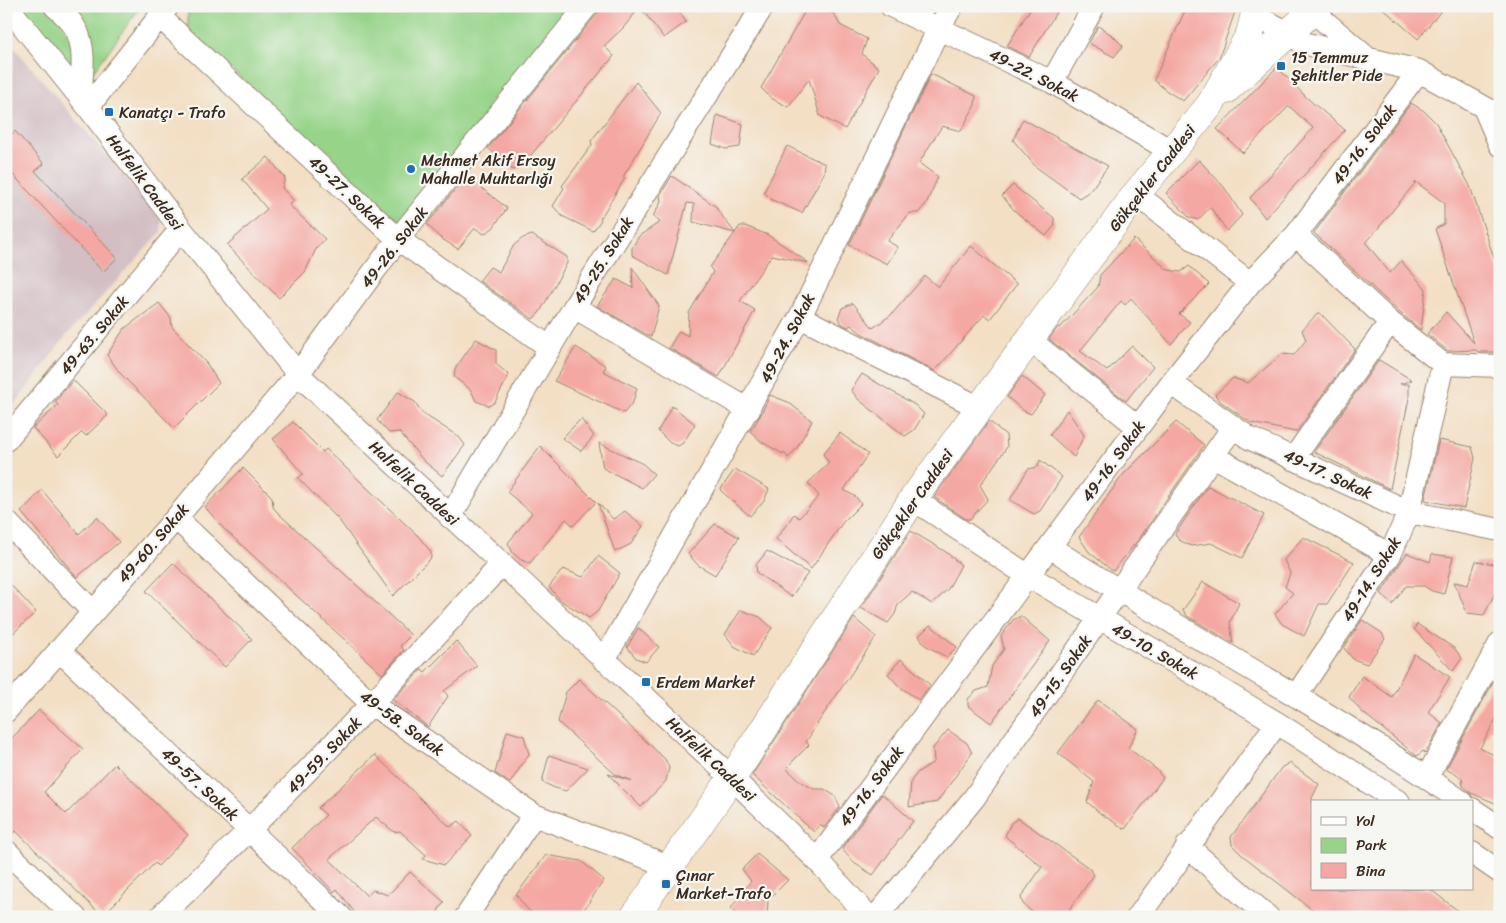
<svg xmlns="http://www.w3.org/2000/svg" width="1506" height="923" font-family="Sriracha,sans-serif">
<style>
.industrial{fill:#d2bec3}
.green{fill:#97d48a;stroke:#697f54}
.building{fill:#f5a8a3}
.lines{fill:none;stroke-linecap:round;stroke-linejoin:round}
.street-casing{stroke:#978471;stroke-width:24}
.secondary-casing{stroke:#978471;stroke-width:29}
.street{stroke:#fff;stroke-width:22}
.secondary{stroke:#fff;stroke-width:28}
.poi-dot{fill:#1f6fb2;stroke:#f6f6f2;stroke-width:2}
.labels{text-anchor:middle;dominant-baseline:central;stroke-width:4.5;stroke-linejoin:round;paint-order:stroke}
.poi-label{font-size:16px;fill:#3b2a1e;stroke:#f6f6f2;text-anchor:start}
.street-label{font-size:16px;fill:#3b2a1e;stroke:#f6f6f2}
</style>
<rect width="100%" height="100%" fill="#f6f6f2"/>
<filter id="ink" filterUnits="userSpaceOnUse"><feTurbulence type="fractalNoise" baseFrequency=".02" numOctaves="2"/><feDisplacementMap in="SourceGraphic" scale="10" xChannelSelector="R" yChannelSelector="G"/><feConvolveMatrix kernelMatrix="1 2 1 2 8 2 1 2 1" color-interpolation-filters="sRGB"/></filter>
<filter id="wash" filterUnits="userSpaceOnUse"><feTurbulence type="fractalNoise" baseFrequency=".0096" numOctaves="4" result="noise"/><feDisplacementMap in="SourceGraphic" scale="20" xChannelSelector="R" yChannelSelector="G"/><feGaussianBlur stdDeviation="1.12" result="paint"/><feColorMatrix in="noise" values="0 0 0 0 0 0 0 0 0 0 0 0 0 0 0 0 0 1.4 0 .05"/><feComposite in="paint" operator="in"/></filter>
<g filter="url(#wash)">
<rect width="100%" height="100%" fill="#f3dfc4"/>
<!-- industrial -->
<path class="industrial" d="M6 38 161 219V232L65 337 6 416Z"/>
<!-- green -->
<path class="green" d="M20 6H141L89 78 75 76Z
M188 6H573L398 224 188 29Z"/>
<g id="blocks">
<!-- building -->
<path class="building" d="M600 6H675L686 22 664 38 640 7 623 28 604 46 614 56 521 167 513 170 488 148 597 14Z
M808 6H817L834 14 840 25 867 39 862 54 879 68 845 129 820 116 809 79 788 107 771 98 761 88Z
M1032 6H1060L1029 57 1007 46Z
M1187 6H1237L1219 58 1183 101 1167 91 1154 80Z
M1380 6H1445L1418 39Z
M1098 26 1112 35 1123 46 1114 57 1089 43Z
M1277 67 1307 98 1345 130 1265 218 1250 198 1313 128 1289 106 1243 153 1217 129Z
M931 74 976 96 975 105 961 131 942 126 919 163 938 177 926 204 918 213H910L887 241 898 247 887 264 849 245Z
M636 82 661 113 623 177 625 178 600 219 601 220 593 231 562 216 553 206 564 188 562 186 592 145 591 141Z
M1411 103 1424 111 1436 123 1470 186 1500 276V352H1478L1476 350 1448 351 1427 334 1446 312 1474 343 1435 229 1444 224V203L1416 182 1366 243 1390 273 1401 261 1426 289 1421 330 1399 312 1314 233Z
M717 115 743 124 740 147 726 149 712 144Z
M1023 119 1108 166 1090 191 1079 198 1036 167 1013 140Z
M15 131 44 164 35 171 117 258 103 272 6 167V139Z
M787 146 825 164 824 173 802 213 772 200 764 192Z
M268 157 285 178 282 188 294 201 289 205 325 239 316 249 305 272 279 298 227 245 267 209 242 179Z
M1199 160 1224 187 1242 215 1227 231 1210 207 1198 220 1189 217 1166 193Z
M466 176 507 208 493 228 484 234 475 228 458 249 439 237 427 224Z
M672 176 718 208H716L735 233 740 226H745L768 235 809 263 772 255 740 301 755 310 719 377 669 348 679 331 688 336 689 313 713 272 710 267 735 233 693 222 694 204 687 203 668 275 632 255V248L639 236 660 222 653 216 661 202 660 195Z
M1013 185 1054 218 1055 225 1046 236 1015 211 1002 196Z
M532 235 567 257V263L540 312 533 319 479 281 490 267 499 272 514 245 523 238Z
M1134 239 1168 270 1181 272 1189 266 1209 284 1179 314 1190 322 1171 344 1131 298 1125 305 1121 301 1080 351 1107 371 1132 346 1153 367 1126 401 1049 339 1058 327 1060 328 1098 287 1100 275Z
M971 246 1017 284 990 319 984 315 935 371 861 333 851 325 848 327 842 324 838 318 842 308 853 303 873 328 891 315 925 276 938 287Z
M632 267 659 306 651 337 597 306 616 279 633 288Z
M159 303 171 318 172 327 207 364 219 383 174 428 120 373 107 355 124 329Z
M1319 312 1355 349 1296 432 1251 423 1221 402 1215 395 1233 378 1248 383 1282 354 1294 355 1306 340 1302 330Z
M476 339 496 350V364L509 375 495 402 489 406 476 401 471 390 454 377 455 369Z
M576 347 606 366 603 371 637 388 633 402 624 413 554 381Z
M1379 360 1412 380 1400 384H1409V398L1390 489 1314 452Z
M862 374 915 405 924 414 914 430 905 436 859 400 851 390Z
M1022 376 1045 395 1031 414 1024 411 1007 397Z
M73 380 108 415 86 436 82 432 58 456 33 428 58 405 55 402Z
M398 392 415 402 422 413 459 437 465 445 442 476 424 461 399 432 389 433 377 420Z
M770 395 788 402 812 421 797 448 788 458 784 452 783 454 762 442 750 431 760 416Z
M672 406 695 424 683 443 678 446 670 443 658 431Z
M1067 410 1084 435 1074 457 1050 435Z
M581 419 594 436 581 451 562 438Z
M989 421 1006 435 1007 447 980 485 988 499 970 519H966L934 497Z
M293 422 323 452 326 449 418 536 431 552V558L393 596 339 520 298 478 303 474 273 439Z
M1176 422 1204 445 1139 539 1113 571 1089 552 1079 537 1122 476Z
M840 433 868 454 844 490 856 497 861 504 843 522 811 569 776 539 794 514 799 518 819 496 808 483 829 463 823 454Z
M1439 440 1472 447 1475 458 1464 508 1425 500Z
M599 443 643 464 654 474 642 488 603 468Z
M540 446 596 502 573 526 566 519 530 563 521 560 513 553 508 543 532 513 507 492Z
M1040 460 1062 477 1040 511 1034 514 1010 500 1028 469 1038 467Z
M243 468 272 497 273 507 278 513 411 635 400 646 404 650 382 674 223 528 205 507Z
M735 469 769 489 764 501 750 516 720 490Z
M1208 486 1264 515 1242 558 1211 543 1191 546 1179 540 1175 534Z
M42 490 79 534 97 517 119 542 77 577 21 512Z
M598 503 613 519 625 511 643 526 631 544 615 552Z
M715 524 739 537 715 575 698 565 688 554Z
M911 531 946 552 961 565 948 589 932 604 912 592 898 604 895 614 888 623 861 608Z
M1303 537 1354 562 1327 604H1319L1304 636 1282 624 1275 614 1293 593 1285 587 1290 573 1284 560Z
M767 551 808 573 791 597 757 573 756 565Z
M1407 553 1430 562 1432 554 1453 557 1444 594 1432 591 1424 586H1406L1392 605 1381 593Z
M598 556 620 573 598 611 589 618 560 600 549 587 563 569 583 577Z
M1476 561 1500 565V583L1484 615 1467 613 1454 582 1468 585Z
M173 563 252 639 225 667 146 591Z
M6 580 36 612 6 640Z
M1203 582 1239 603 1230 622 1233 643 1187 616 1183 610Z
M741 610 760 617 772 628 753 656 734 646 725 634Z
M1021 616 1050 641 991 723 968 706V699L976 691 988 687 992 666 1004 649 1001 636 1013 620Z
M854 618 876 637 821 718 806 742 809 745 786 768 801 782 814 789H824L835 796 840 807 824 828 820 824 814 832 752 775Z
M1362 620 1382 633 1385 639 1367 664 1353 659 1344 648Z
M1417 624 1454 648 1462 658 1453 671 1414 629Z
M930 625 957 647 946 657 925 645 919 636Z
M638 628 659 647 646 662 636 658 627 647Z
M456 641 477 666 444 691 448 696 428 727 393 700 422 669 425 672Z
M1414 654 1450 677 1428 712 1442 723 1425 753 1423 751 1417 756 1362 712 1349 697 1362 676 1392 697Z
M901 659 930 685 919 700 900 687 888 674Z
M1496 677 1500 679V712L1480 748 1500 758V805L1471 793 1463 786 1462 778 1446 769Z
M579 679 665 759 669 768 666 781 641 807 608 774 632 781 616 775 558 722 566 692Z
M1098 700 1138 729 1128 748 1156 769 1163 778 1125 829 1101 814 1087 802 1094 782 1058 753Z
M39 710 83 749 44 792 66 814 115 764 188 835 158 866 155 863 102 916 16 831 6 838V748L10 740Z
M948 730 967 743 972 753 937 802 909 807 911 781 918 772 934 762 933 748Z
M507 731 524 736 529 754 510 783 495 773Z
M375 755 450 827 459 821 472 836 444 865 423 859 426 855 400 831 394 832 376 817 329 859 367 896 373 890 388 895 410 872 444 902 434 917H358L337 889 334 892 292 848 326 815 318 808Z
M549 755 588 768 566 791 555 788 542 782Z
M1290 763 1319 784 1312 798V889H1430L1466 917H1322L1242 855 1232 845 1231 837 1282 767Z
M882 794 913 821 873 875 854 863 842 849Z
M1018 818 1089 868 1094 875 1064 917H1038L1023 904 1021 897 1042 867 1005 836 1011 823Z
M757 854 788 880 768 900 767 917H738L731 908 751 881 742 869Z
M546 855 581 861 604 880 579 917H538L528 910 516 895Z"/>
</g>
</g>
<g filter="url(#ink)">
<use href="#blocks" fill-opacity="0" stroke="#978471" stroke-width="1"/>
<g class="lines">
<defs>
<path id="street" d="M7 6 88 107 181 229 298 374 732 778 817 860 869 917
M55 6C61 12 70 19 74 26 87 46 82 75 80 96
M891 6 1052 82 1173 152
M1316 6 1323 20 1365 56
M1255 16 1289 33 1303 43 1419 71 1500 116
M160 17 398 239 549 347
M1052 82 1094 6
M88 107 168 6
M1485 110 1500 145
M1136 194 1250 283
M1296 235 1390 322 1443 364 1500 366
M574 307 749 410
M800 317 980 408
M1030 340 1138 427
M1171 383 1249 438 1409 512 1500 530
M6 440 181 229
M1213 456 1390 555
M1293 459 1390 322
M913 499 1027 575 1277 723 1399 802
M450 517 574 307 763 6
M176 518 373 705 534 815 669 866
M6 521 93 612
M1050 547C1185 635 1330 709 1462 802
M59 650 341 917
M604 660 800 317 939 28 952 6
M1296 696 1390 555 1409 512 1443 364
M6 711 176 518 298 374 398 239 587 6
M1427 777 1500 643
M1472 809 1500 828
M1187 846 1268 917
M6 851 75 917
M1472 853 1500 872
M817 860 1171 383 1250 283 1296 235 1419 71
M160 917C279 804 390 685 501 565
M466 917 534 815
M876 917 974 798 1233 427
M1138 917 1277 723"/>
<path id="secondary" d="M1226 90 1304 19 1306 6
M634 917 732 778 913 499 1136 194 1210 105 1250 34 1257 6"/>
</defs>
<!-- street casing -->
<use href="#street" class="street-casing"/>
<!-- secondary casing -->
<use href="#secondary" class="secondary-casing"/>
<!-- street -->
<use href="#street" class="street"/>
<!-- secondary -->
<use href="#secondary" class="secondary"/>
</g>
</g>
<!-- markers -->
<g class="poi-dot">
<rect x="1276" y="61" width="10" height="10" rx="2.5"/>
<rect x="104" y="107" width="10" height="10" rx="2.5"/>
<circle cx="411" cy="169" r="5"/>
<rect x="641" y="677" width="10" height="10" rx="2.5"/>
<rect x="661" y="879" width="10" height="10" rx="2.5"/>
</g>
<g class="labels">
<!-- poi labels -->
<g class="poi-label">
<text x="1291" y="57">15 Temmuz<tspan x="1291" dy="18">Şehitler Pide</tspan></text>
<text x="119" y="112">Kanatçı - Trafo</text>
<text x="421" y="160">Mehmet Akif Ersoy<tspan x="421" dy="18">Mahalle Muhtarlığı</tspan></text>
<text x="656" y="682">Erdem Market</text>
<text x="676" y="875">Çınar<tspan x="676" dy="18">Market-Trafo</tspan></text>
</g>
<!-- street labels -->
<g class="street-label">
<text transform="translate(1034 75) rotate(27)">49-22. Sokak</text>
<text transform="translate(1364 144) rotate(-53)">49-16. Sokak</text>
<text transform="translate(1152 178) rotate(-52)">Gökçekler Caddesi</text>
<text transform="translate(145 182) rotate(53)">Halfelik Caddesi</text>
<text transform="translate(347 192) rotate(43)">49-27. Sokak</text>
<text transform="translate(394 247) rotate(-52)">49-26. Sokak</text>
<text transform="translate(603 260) rotate(-58)">49-25. Sokak</text>
<text transform="translate(94 335) rotate(-50)">49-63. Sokak</text>
<text transform="translate(787 338) rotate(-62)">49-24. Sokak</text>
<text transform="translate(1113 461) rotate(-54)">49-16. Sokak</text>
<text transform="translate(1328 474) rotate(25)">49-17. Sokak</text>
<text transform="translate(414 483) rotate(43)">Halfelik Caddesi</text>
<text transform="translate(912 504) rotate(-55)">Gökçekler Caddesi</text>
<text transform="translate(153 543) rotate(-49)">49-60. Sokak</text>
<text transform="translate(1371 579) rotate(-58)">49-14. Sokak</text>
<text transform="translate(1155 651) rotate(30)">49-10. Sokak</text>
<text transform="translate(1060 676) rotate(-55)">49-15. Sokak</text>
<text transform="translate(402 723) rotate(36)">49-58. Sokak</text>
<text transform="translate(324 755) rotate(-46)">49-59. Sokak</text>
<text transform="translate(711 759) rotate(43)">Halfelik Caddesi</text>
<text transform="translate(200 784) rotate(43)">49-57. Sokak</text>
<text transform="translate(871 786) rotate(-53)">49-16. Sokak</text>
</g>
</g>
<!-- margin -->
<rect width="1506" height="923" fill="none" stroke="#f6f6f2" stroke-width="25"/>
<!-- legend -->
<rect x="1311" y="800" width="162" height="90" fill="#f6f6f2" stroke="#aba49d"/>
<rect x="1321" y="817" width="25" height="8" fill="#ffffff" stroke="#aba49d"/>
<text x="1356" y="826" font-size="15" fill="#3b2a1e">Yol</text>
<rect x="1321" y="838" width="25" height="15" fill="#97d48a" stroke="#aba49d"/>
<text x="1356" y="850" font-size="15" fill="#3b2a1e">Park</text>
<rect x="1321" y="863" width="25" height="15" fill="#f5a8a3" stroke="#aba49d"/>
<text x="1356" y="876" font-size="15" fill="#3b2a1e">Bina</text>
</svg>
